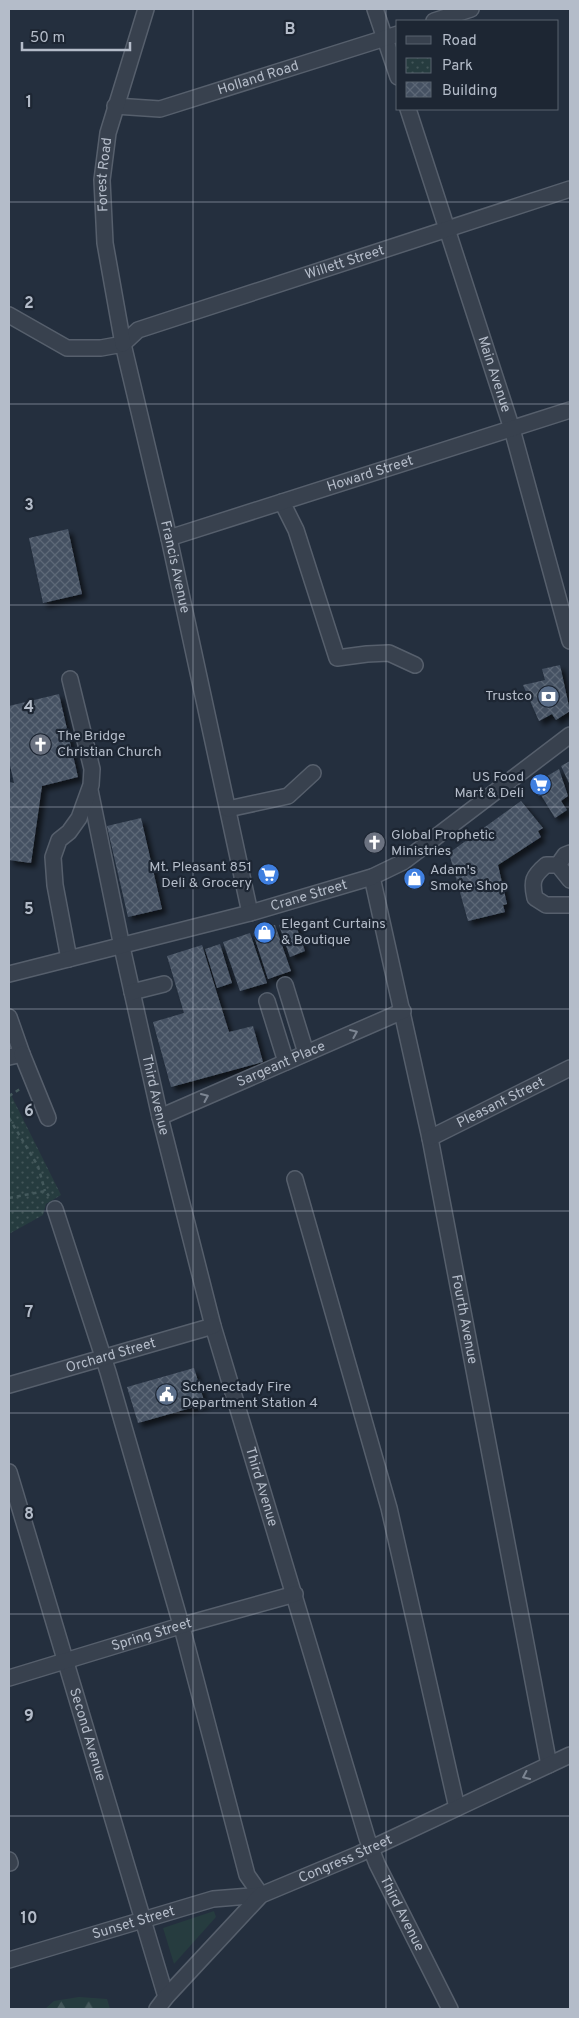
<svg xmlns="http://www.w3.org/2000/svg" width="579" height="2018" font-family="Overpass,sans-serif">
<style>
.grass{fill:#263c3f}
.forest{fill:url(#forest-firs)}
.park{fill:url(#park-dots)}
.building{fill:url(#building-cross-hatch);filter:url(#shadow)}
.lines{fill:none;stroke-linecap:round;stroke-linejoin:round}
.minor-casing{stroke:#565f6c;stroke-width:18}
.path{stroke:#44595c;stroke-width:2.5;stroke-dasharray:4 4;stroke-linecap:butt}
.minor{stroke:#38414e;stroke-width:15}
.oneway{stroke:#7c8592}
.grid{fill:none;stroke:#b4bcc9;stroke-width:1;stroke-opacity:0.55}
.labels{text-anchor:middle;dominant-baseline:central;stroke-width:4.5;stroke-linejoin:round;paint-order:stroke}
.street-label{font-size:14px;fill:#b4bcc9;stroke:#1d2633}
.poi-label{font-size:14px;fill:#b4bcc9;stroke:#1d2633;text-anchor:start}
.grid-label{font-size:16px;text-anchor:middle;font-weight:bold;fill:#b4bcc9;stroke:#1d2633;stroke-width:4.5;stroke-linejoin:round;paint-order:stroke}
</style>
<defs>
<pattern id="forest-firs" width="22" height="20" patternUnits="userSpaceOnUse" patternTransform="scale(1.25)"><rect width="22" height="20" fill="#263c3f"/><path d="M5 1l3.5 6h-7zM16 11l3.5 6h-7z" fill="#435659"/></pattern>
<pattern id="park-dots" width="8" height="8" patternUnits="userSpaceOnUse" patternTransform="scale(1.25)"><rect width="8" height="8" fill="#263c3f"/><path d="M2 2h.1M6 6h.1" fill="none" stroke="#435659" stroke-width="1.8" stroke-linecap="round"/></pattern>
<pattern id="building-cross-hatch" width="8" height="8" patternUnits="userSpaceOnUse" patternTransform="scale(1.25)"><rect width="8" height="8" fill="#455162"/><path d="M0 0l8 8M0 8l8-8" fill="none" stroke="#5d6877"/></pattern>
<filter id="shadow"><feDropShadow dx="4.5" dy="4.5" stdDeviation="2.5" flood-color="#0009"/></filter>
</defs>
<rect width="100%" height="100%" fill="#242f3e"/>
<!-- grass -->
<path class="grass" d="M214 1911 216 1917 174 1964 163 1928Z"/>
<!-- forest -->
<path class="forest" d="M79 1997 107 1999 110 2009H45L54 2001Z"/>
<!-- park -->
<path class="park" d="M9 1091 61 1195 46 1204 43 1215 9 1234Z"/>
<!-- building -->
<path class="building" d="M68 529 82 594 43 603 29 538Z
M560 665 570 711 556 720 552 714 539 721 523 685 545 680 542 669Z
M59 694 78 777 42 786 31 863 9 860V782L14 783 9 761V706Z
M570 761V785L561 766Z
M559 769 568 796 561 801 567 810 555 818 541 795 539 796 532 785Z
M521 801 543 828 538 831 541 837 498 865 507 904 503 905 505 912 468 921 449 853Z
M141 818 162 909 128 917 107 826Z
M294 920 305 951 290 957 279 925Z
M275 925 291 971 268 979 253 933Z
M250 933 267 983 240 991 223 942Z
M220 944 232 983 217 988 205 949Z
M202 945 229 1032 253 1026 263 1062 171 1087 153 1022 184 1013 167 956Z
M194 1368 205 1404 138 1423 127 1387Z"/>
<g class="lines">
<defs>
<g id="minor">
<path d="M375 9 398 77"/>
<path d="M434 21 471 9"/>
<path id="s1" d="M115 106 160 109 398 34"/>
<path id="s2" d="M408 109 512 429 570 641"/>
<path id="s3" d="M9 315 67 348H101L123 344 169 538 250 913"/>
<path id="s4" d="M123 344 138 330 570 189"/>
<path id="s5" d="M123 344 105 243 102 180 108 133 146 9"/>
<path d="M282 502 296 530 337 658 367 654 389 653 415 665"/>
<path id="s6" d="M169 538 570 410"/>
<path id="s7" d="M90 790 122 947 160 1117 213 1326 367 1838 377 1864 450 2009"/>
<path d="M228 809 288 796 313 773"/>
<path d="M558 865 565 855 570 853"/>
<path id="s8" d="M372 877 430 1138 549 1765"/>
<path d="M570 880 558 865H546C533 876 531 881 535 898L546 905H570"/>
<path d="M69 959 55 885 53 857 59 840 69 832 79 818 91 785 92 769 70 679"/>
<path id="s9" d="M9 974 250 913 372 877 403 862 570 735"/>
<path d="M285 985 306 1053"/>
<path d="M132 992 164 984"/>
<path d="M267 1001 286 1062"/>
<path d="M9 1017 22 1054 9 1057"/>
<path d="M22 1054 48 1118"/>
<path id="s10" d="M160 1117 403 1011"/>
<path id="s11" d="M430 1138 570 1068"/>
<path d="M295 1179 389 1508 457 1808"/>
<path d="M55 1209 108 1372 184 1635 247 1875 261 1895"/>
<path id="s12" d="M9 1385 213 1326"/>
<path id="s13" d="M9 1472 166 1997"/>
<path id="s14" d="M9 1678 180 1626 295 1594"/>
<path d="M9 1860 10 1863"/>
<path id="s15" d="M9 1960 213 1899 261 1895"/>
<path id="s16" d="M157 2009 166 1997 261 1895 359 1854 570 1755"/>
</g>
</defs>
<!-- minor casing -->
<use href="#minor" class="minor-casing"/>
<!-- path -->
<path class="path" d="M9 1096 20 1089
M9 1118 38 1166 45 1191
M9 1198 45 1191 49 1196"/>
<!-- minor -->
<use href="#minor" class="minor"/>
</g>
<!-- one-way arrows -->
<defs><path id="oneway-chevron" d="M-2-3.5L2.5 0L-2 3.5" fill="none" stroke-width="1.6" stroke-linecap="round" stroke-linejoin="round" transform="scale(1.25)"/></defs>
<g class="oneway">
<use href="#oneway-chevron" transform="translate(354 1033) rotate(-23)"/>
<use href="#oneway-chevron" transform="translate(205 1097) rotate(-24)"/>
<use href="#oneway-chevron" transform="translate(526 1776) rotate(155)"/>
</g>
<!-- grid -->
<path class="grid" d="M193 9V2009M386 9V2009M9 202H570M9 404H570M9 605H570M9 807H570M9 1009H570M9 1211H570M9 1413H570M9 1614H570M9 1816H570"/>
<!-- icons -->
<defs>
<symbol id="bank-disc" viewBox="-11 -11 22 22"><circle r="9.5" fill="#5c6f8a" stroke="#1d2633"/><path d="M-6-4H6V4H-6ZM0-2.3a2.3 2.3 0 1 0 0 4.6a2.3 2.3 0 1 0 0-4.6Z" fill="#fff"/></symbol>
<symbol id="church-disc" viewBox="-11 -11 22 22"><circle r="9.5" fill="#6b7280" stroke="#1d2633"/><path d="M-1.2-6h2.4v3.5h3.3v2.4h-3.3V6h-2.4V-.1h-3.3v-2.4h3.3Z" fill="#fff"/></symbol>
<symbol id="supermarket-disc" viewBox="-11 -11 22 22"><circle r="9.5" fill="#3f7fe0" stroke="#1d2633"/><path d="M-6-5.5h2.5l.6 2H6L4.5 2H-2.5L-4.4-4H-6ZM-1.5 3.2a1.3 1.3 0 1 0 .1 0ZM3 3.2a1.3 1.3 0 1 0 .1 0Z" fill="#fff"/></symbol>
<symbol id="shop-disc" viewBox="-11 -11 22 22"><circle r="9.5" fill="#3f7fe0" stroke="#1d2633"/><path d="M-5-2.5h2.3a2.7 3.5 0 0 1 5.4 0H5L5.5 6h-11ZM-1.5-2.5h3a1.5 2.3 0 0 0-3 0Z" fill="#fff"/></symbol>
<symbol id="civic-disc" viewBox="-11 -11 22 22"><circle r="9.5" fill="#5c6f8a" stroke="#1d2633"/><path d="M-.6-6.5H3V-4.5H.6V-3L4-1V1h2V6H-6V1h2V-1L-.6-3ZM-1.2 2.5V6h2.4V2.5Z" fill="#fff"/></symbol>
</defs>
<g fill-rule="evenodd">
<use href="#bank-disc" x="536" y="684" width="25" height="25"/>
<use href="#church-disc" x="28" y="732" width="25" height="25"/>
<use href="#supermarket-disc" x="528" y="772" width="25" height="25"/>
<use href="#church-disc" x="362" y="830" width="25" height="25"/>
<use href="#supermarket-disc" x="256" y="862" width="25" height="25"/>
<use href="#shop-disc" x="402" y="866" width="25" height="25"/>
<use href="#shop-disc" x="252" y="920" width="25" height="25"/>
<use href="#civic-disc" x="154" y="1382" width="25" height="25"/>
</g>
<g class="labels">
<!-- street labels -->
<g class="street-label">
<text stroke="none"><textPath href="#s1" startOffset="148">Holland Road</textPath></text>
<text stroke="none"><textPath href="#s5" startOffset="171">Forest Road</textPath></text>
<text stroke="none"><textPath href="#s4" startOffset="238">Willett Street</textPath></text>
<text stroke="none"><textPath href="#s2" startOffset="279">Main Avenue</textPath></text>
<text stroke="none"><textPath href="#s6" startOffset="211">Howard Street</textPath></text>
<text stroke="none"><textPath href="#s3" startOffset="352">Francis Avenue</textPath></text>
<text stroke="none"><textPath href="#s9" startOffset="310">Crane Street</textPath></text>
<text stroke="none"><textPath href="#s10" startOffset="132">Sargeant Place</textPath></text>
<text stroke="none"><textPath href="#s7" startOffset="312">Third Avenue</textPath></text>
<text stroke="none"><textPath href="#s11" startOffset="79">Pleasant Street</textPath></text>
<text stroke="none"><textPath href="#s8" startOffset="452">Fourth Avenue</textPath></text>
<text stroke="none"><textPath href="#s12" startOffset="106">Orchard Street</textPath></text>
<text stroke="none"><textPath href="#s7" startOffset="718">Third Avenue</textPath></text>
<text stroke="none"><textPath href="#s14" startOffset="149">Spring Street</textPath></text>
<text stroke="none"><textPath href="#s13" startOffset="274">Second Avenue</textPath></text>
<text stroke="none"><textPath href="#s16" startOffset="246">Congress Street</textPath></text>
<text stroke="none"><textPath href="#s7" startOffset="1168">Third Avenue</textPath></text>
<text stroke="none"><textPath href="#s15" startOffset="130">Sunset Street</textPath></text>
</g>
<!-- poi labels -->
<g class="poi-label">
<text x="532" y="696" text-anchor="end">Trustco</text>
<text x="57" y="736">The Bridge<tspan x="57" dy="16">Christian Church</tspan></text>
<text x="524" y="777" text-anchor="end">US Food<tspan x="524" dy="16">Mart &amp; Deli</tspan></text>
<text x="391" y="835">Global Prophetic<tspan x="391" dy="16">Ministries</tspan></text>
<text x="252" y="867" text-anchor="end">Mt. Pleasant 851<tspan x="252" dy="16">Deli &amp; Grocery</tspan></text>
<text x="430" y="870">Adam's<tspan x="430" dy="16">Smoke Shop</tspan></text>
<text x="281" y="924">Elegant Curtains<tspan x="281" dy="16">&amp; Boutique</tspan></text>
<text x="182" y="1387">Schenectady Fire<tspan x="182" dy="16">Department Station 4</tspan></text>
</g>
</g>
<g class="grid-label">
<text x="290" y="34">B</text>
<text x="29" y="107">1</text>
<text x="29" y="308">2</text>
<text x="29" y="510">3</text>
<text x="29" y="712">4</text>
<text x="29" y="914">5</text>
<text x="29" y="1116">6</text>
<text x="29" y="1317">7</text>
<text x="29" y="1519">8</text>
<text x="29" y="1721">9</text>
<text x="29" y="1923">10</text>
</g>
<!-- border -->
<rect width="579" height="2018" fill="none" stroke="#b4bcc9" stroke-width="20"/>
<!-- legend -->
<rect x="396" y="20" width="162" height="90" fill="#1d2633" stroke="#59626f"/>
<rect x="406" y="36" width="25" height="8" fill="#38414e" stroke="#59626f"/>
<text x="442" y="45" font-size="15" fill="#b4bcc9">Road</text>
<rect x="406" y="58" width="25" height="15" fill="url(#park-dots)" stroke="#59626f"/>
<text x="442" y="70" font-size="15" fill="#b4bcc9">Park</text>
<rect x="406" y="82" width="25" height="15" fill="url(#building-cross-hatch)" stroke="#59626f"/>
<text x="442" y="95" font-size="15" fill="#b4bcc9">Building</text>
<!-- scale -->
<path d="M22 42v8h108v-8" fill="none" stroke="#b4bcc9" stroke-width="2.5"/>
<text x="30" y="42" font-size="15" fill="#b4bcc9" stroke="#1d2633" stroke-width="4" paint-order="stroke">50 m</text>
</svg>
